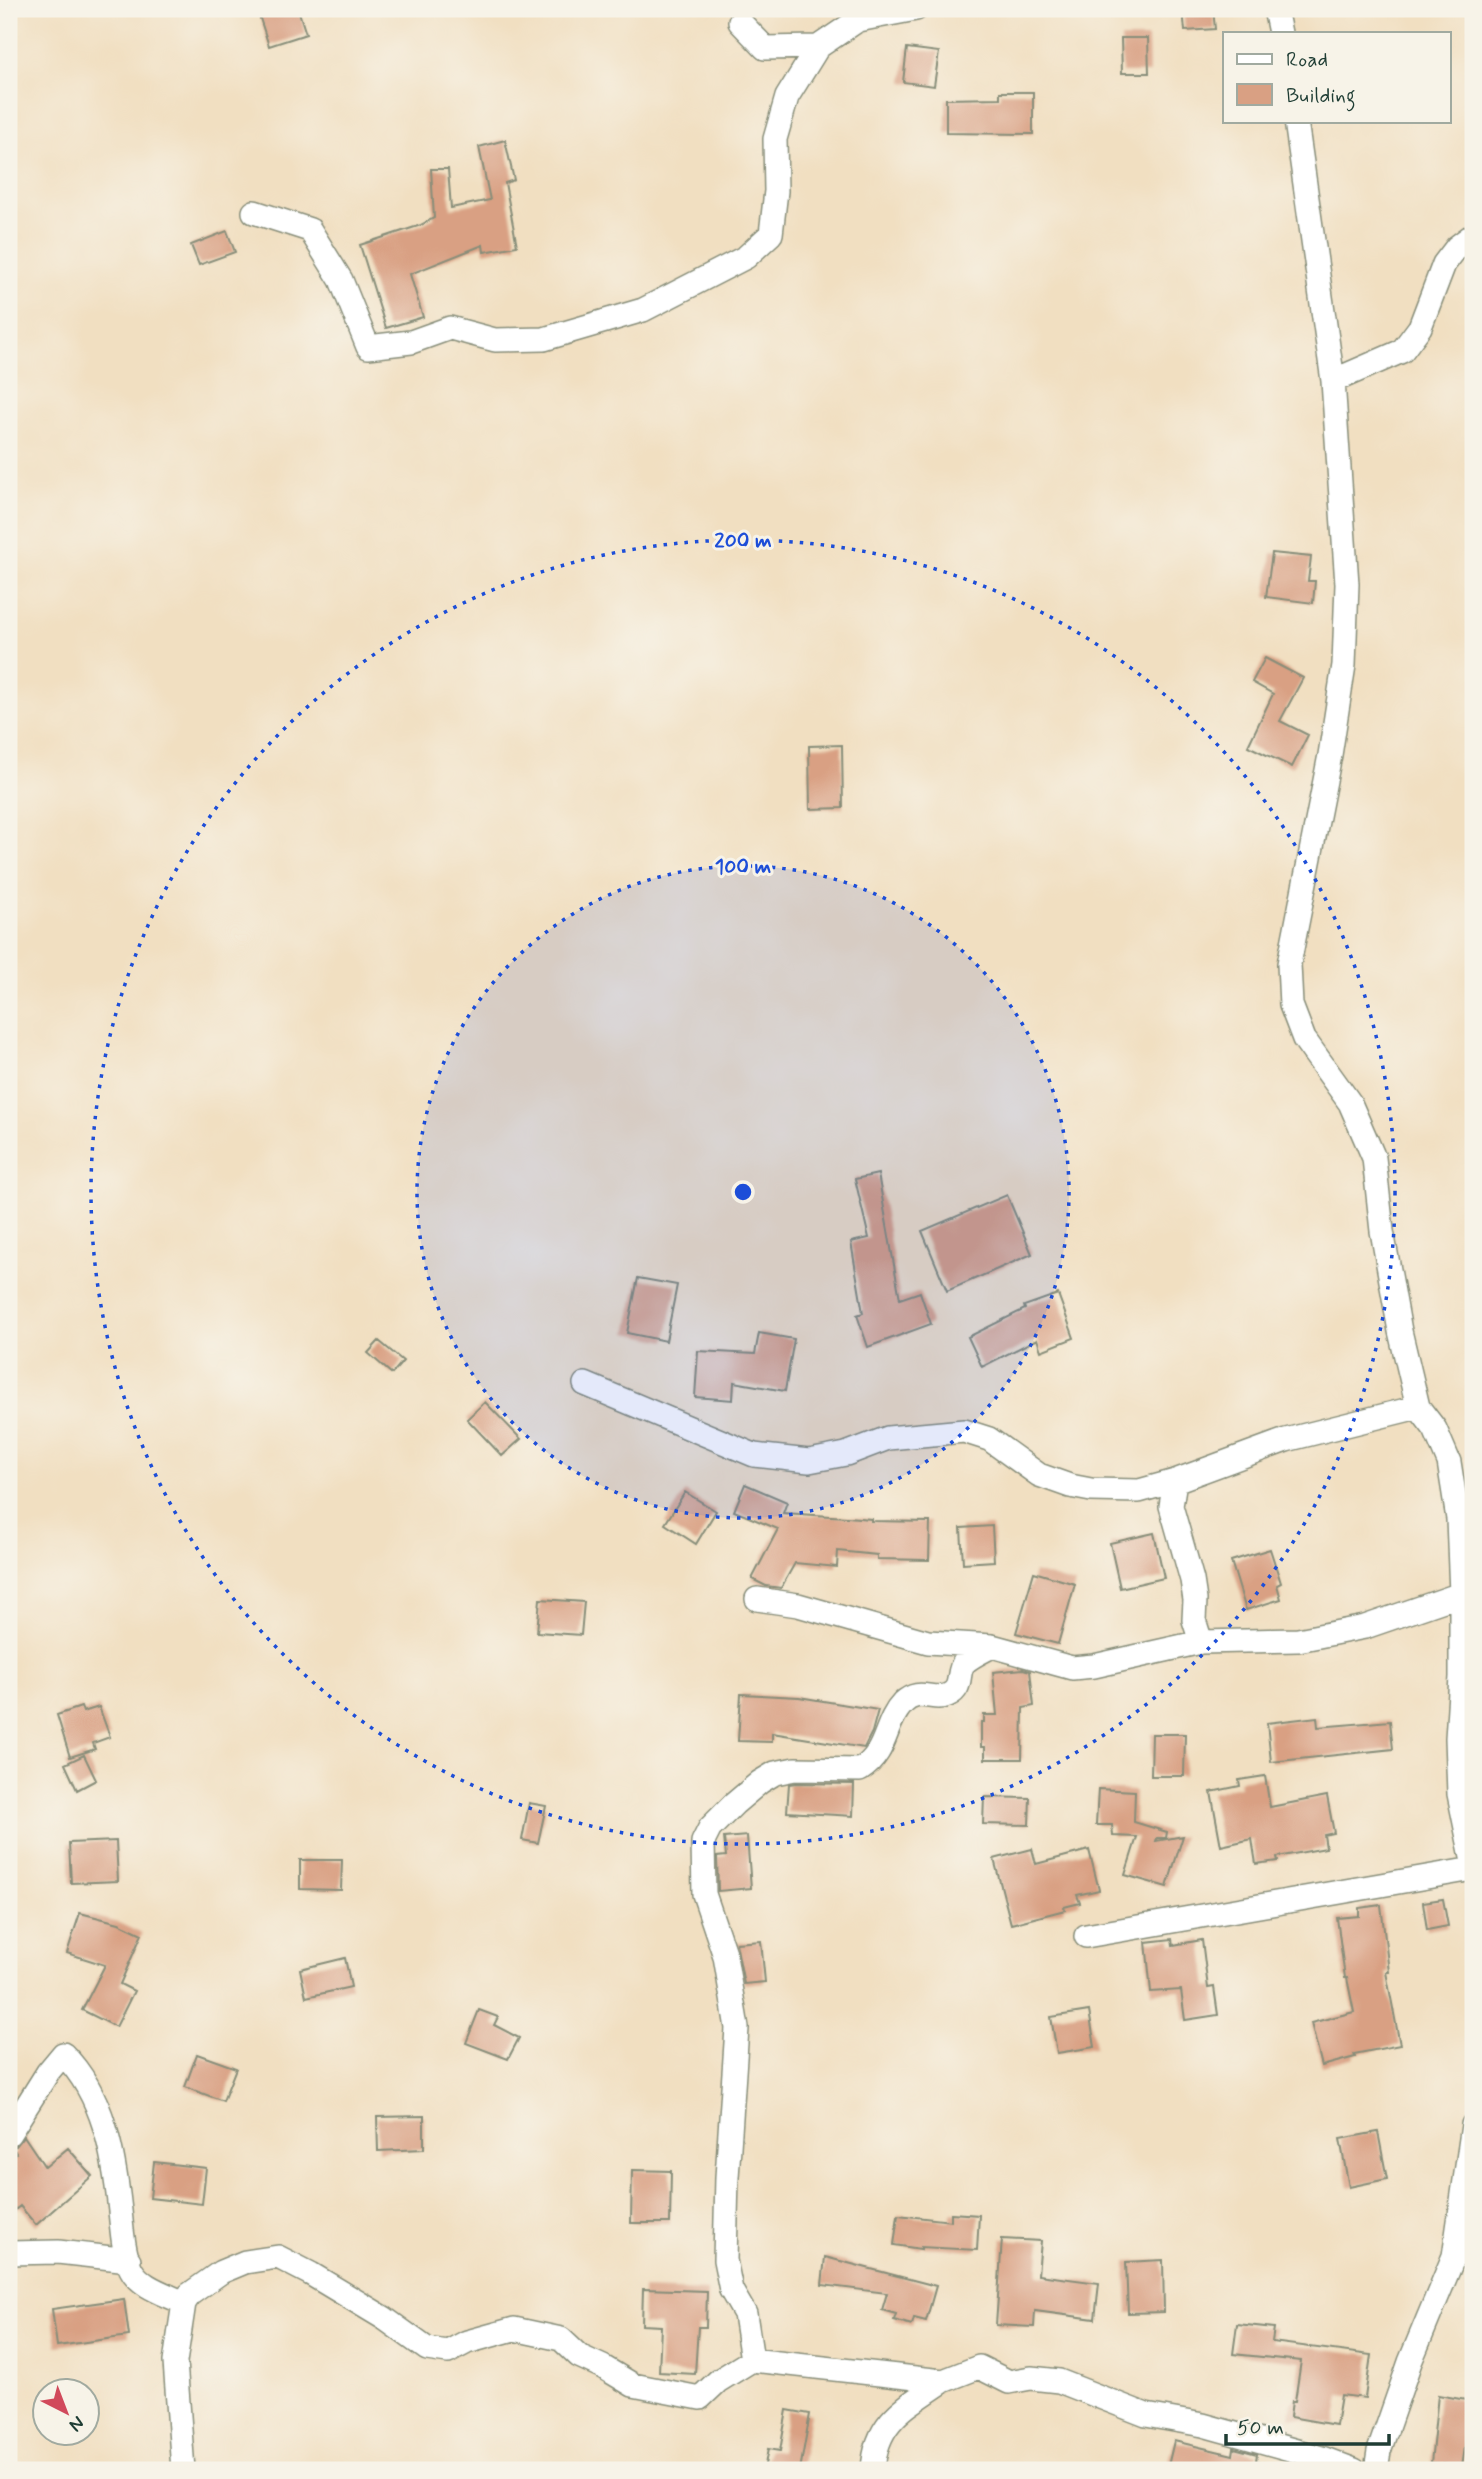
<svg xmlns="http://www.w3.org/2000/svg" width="1482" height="2479" font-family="Mynerve,sans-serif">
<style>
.building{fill:#d9a083}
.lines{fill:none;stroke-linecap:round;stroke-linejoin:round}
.street-casing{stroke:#888e7a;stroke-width:26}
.street{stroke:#fff;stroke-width:23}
.ring{fill:none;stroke:#1d4ed8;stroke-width:3.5;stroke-dasharray:3.5 7}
.centre{fill:#1d4ed8;stroke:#f7f3e8;stroke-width:3.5}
.ring-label{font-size:21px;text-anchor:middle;font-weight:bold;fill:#1d4ed8;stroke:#f7f3e8;stroke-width:6;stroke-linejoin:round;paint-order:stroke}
</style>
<rect width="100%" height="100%" fill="#f7f3e8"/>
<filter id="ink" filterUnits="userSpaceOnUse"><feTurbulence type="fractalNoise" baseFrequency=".0143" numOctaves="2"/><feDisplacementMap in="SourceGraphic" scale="14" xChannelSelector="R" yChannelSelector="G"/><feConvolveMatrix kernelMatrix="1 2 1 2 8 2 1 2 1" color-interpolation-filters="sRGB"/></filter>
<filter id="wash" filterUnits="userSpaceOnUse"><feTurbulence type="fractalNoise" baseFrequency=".00686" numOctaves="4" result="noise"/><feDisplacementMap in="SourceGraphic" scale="28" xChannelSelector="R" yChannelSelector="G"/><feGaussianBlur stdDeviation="1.57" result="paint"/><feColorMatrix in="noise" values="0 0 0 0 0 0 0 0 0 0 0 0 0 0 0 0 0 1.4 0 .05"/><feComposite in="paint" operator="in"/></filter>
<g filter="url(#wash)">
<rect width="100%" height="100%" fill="#f1dfc1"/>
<g id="blocks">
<!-- building -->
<path class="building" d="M257 9H298L306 34 269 46Z
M1183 9H1213L1215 29 1185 31Z
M1121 38H1148L1149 73H1122Z
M907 48 939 52 934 86 903 82Z
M1000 92H1033V134L946 133V99L1000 98Z
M505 140 514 180 505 183 517 246 484 252 483 245 410 274 423 317 386 328 360 245 421 225 434 218 431 169H448L451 208 490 200 479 147Z
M227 231 235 252 199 265 191 245Z
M1272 553 1311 557 1308 581H1315L1313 603 1266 597Z
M1265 658 1303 678 1280 721 1308 735 1292 767 1248 746 1273 694 1252 682Z
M842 745 843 808 810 809 809 746Z
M878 1174 900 1299 920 1292 931 1324 868 1347 857 1315 863 1313 851 1242 869 1238 855 1179Z
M1007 1195 1032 1254 947 1291 922 1231Z
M638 1278 677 1285 666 1341 627 1333Z
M1058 1294 1074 1338 1041 1351 1037 1339 982 1367 968 1337 1025 1309 1024 1306Z
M759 1333 794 1339 785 1391 734 1382 733 1400 695 1397 698 1351 755 1354Z
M379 1341 403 1361 392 1374 368 1353Z
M485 1402 521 1439 502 1456 467 1419Z
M745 1484 787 1502 783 1513 847 1517 871 1519V1521L930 1522 929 1560 877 1559V1555L838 1551 837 1567 795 1563 781 1588 766 1586 752 1579 778 1529 734 1511Z
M685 1492 716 1511 696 1544 665 1524Z
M992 1526 994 1561 963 1563 961 1528Z
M1154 1533 1164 1578 1120 1588 1110 1543Z
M1270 1549 1281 1583 1277 1585 1281 1599 1246 1610 1231 1561Z
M1034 1572 1075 1584 1058 1644 1016 1633Z
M540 1599 584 1602 581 1635 537 1632Z
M1023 1669 1030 1671 1034 1706 1023 1708 1022 1759H985V1747H981V1722H984V1715H997L993 1672Z
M741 1694 799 1697 878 1710 872 1732 864 1748 772 1733V1742L738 1741Z
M81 1707 83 1712 99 1707 110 1737 93 1743 95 1749 70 1757 57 1715Z
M1317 1717 1318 1727 1390 1721 1393 1749 1271 1762 1267 1723Z
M1152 1734H1185L1184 1776H1151Z
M84 1755 96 1780 77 1790 65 1764Z
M1265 1776 1270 1807 1327 1796 1334 1833 1324 1835 1326 1848 1277 1857 1278 1861 1256 1864 1252 1839 1221 1846 1211 1792 1240 1786 1239 1780Z
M796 1783 854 1784 853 1816 787 1812 789 1784Z
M1098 1789 1135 1791 1134 1822 1167 1832 1166 1838H1157L1156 1841 1183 1836 1167 1887 1125 1875 1137 1837 1113 1836 1112 1825H1096Z
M984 1797 1030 1798 1029 1825 983 1824Z
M529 1803 546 1806 538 1843 522 1840Z
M747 1836 751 1888 718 1891 717 1857 726 1856 724 1838Z
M116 1841 118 1881 71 1883 69 1843Z
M1032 1849 1036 1864 1089 1850 1099 1890 1077 1895 1080 1903 1064 1907 1065 1910 1011 1924 994 1859Z
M300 1860H342L341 1890 300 1889Z
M1443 1899 1448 1926 1427 1930 1423 1902Z
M1381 1905 1389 1972H1386L1400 2045 1354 2054 1355 2057 1322 2066 1311 2023 1354 2012 1347 1978H1345L1337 1918 1359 1916V1908Z
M80 1913 119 1923 142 1934 120 1984 134 1991 116 2027 82 2010 105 1965 67 1953Z
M1172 1939 1173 1945 1202 1940 1208 1988 1214 1987 1218 2015 1185 2020 1181 1990 1151 1992 1146 1942Z
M761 1941 765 1982 744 1984 736 1943Z
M345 1958 351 1987 306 1997 300 1969Z
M479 2010 498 2017 494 2025 519 2038 508 2059 466 2043Z
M1089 2011 1095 2047 1057 2053 1051 2017Z
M197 2054 236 2068 223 2101 185 2087Z
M424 2116V2149L378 2151 377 2117Z
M1378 2132 1387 2179 1349 2187 1340 2139Z
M24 2136 45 2167 68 2148 92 2176 36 2225 20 2206 9 2215V2158L16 2153 12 2147 16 2146Z
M154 2162 206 2168 202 2204 150 2198Z
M632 2170 671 2171 670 2223H631Z
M951 2213 979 2215 977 2250 921 2247V2249L894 2245 898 2215 951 2221Z
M1002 2239 1041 2241 1038 2275 1099 2283 1095 2319 1035 2311 1034 2327 996 2325Z
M825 2257 936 2286 926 2321 914 2318 912 2325 894 2320 896 2314 882 2310 887 2293 822 2285Z
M1163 2260 1164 2312 1128 2313 1126 2262Z
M643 2289 707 2291 706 2327H698L695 2374 659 2372 661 2326 642 2325Z
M124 2299 129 2336 57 2346 52 2309Z
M1237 2324 1274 2328 1272 2342 1371 2355 1365 2398 1341 2395 1336 2425 1290 2417 1292 2401H1295L1301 2361 1233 2354Z
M1438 2395 1472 2401 1462 2467 1431 2463Z
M787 2410 810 2414 800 2470H764L768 2449 780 2451Z
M1174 2441 1233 2455 1234 2448 1257 2454 1256 2461 1268 2464 1267 2470H1167Z"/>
</g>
</g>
<g filter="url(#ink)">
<use href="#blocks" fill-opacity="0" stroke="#888e7a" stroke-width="2"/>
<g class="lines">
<defs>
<path id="street" d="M1275 9 1280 33
M740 22 765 48 818 47 858 20 916 9
M1296 121 1333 381 1347 584 1344 665 1330 755 1289 964 1291 1005 1304 1039 1350 1103 1374 1158 1382 1231 1400 1331 1418 1407 1435 1429 1449 1462 1458 1519 1461 1594V1677L1457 1738 1459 1794 1473 1862
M254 212 310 230 341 280 368 347 411 342 450 328 495 340 544 339 643 310 746 257 771 234 776 191 775 139 787 97 818 47
M1333 381 1402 351 1420 327 1444 264 1457 247 1473 235
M585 1384 754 1455 809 1461 846 1454 888 1438 964 1431 989 1439 1039 1475 1070 1486 1091 1490 1139 1491 1175 1481 1286 1440 1418 1407
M1175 1481 1171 1506 1192 1580 1195 1600 1194 1620 1201 1642
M757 1599 798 1605 928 1642 992 1646 1072 1668 1094 1666 1201 1642 1298 1640 1365 1627 1461 1594
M1086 1936 1473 1869
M9 2134 48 2072 63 2054C104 2095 114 2155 120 2211 122 2228 123 2253 131 2269 140 2287 166 2294 184 2303
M9 2253 58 2252 129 2260
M752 2360 745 2314 731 2290 725 2260 727 2177 737 2028 725 1956 704 1894 703 1842 710 1828 734 1804 760 1782 775 1773 795 1769 860 1770C889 1751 883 1724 903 1703 919 1687 933 1702 948 1695 964 1688 956 1673 964 1663 971 1656 983 1651 992 1646
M183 2470 175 2362 184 2303 190 2294 221 2272 245 2262 278 2257 311 2274 384 2318 427 2349 448 2352 467 2342 514 2329 561 2339 579 2356 603 2367 633 2385 700 2398 718 2381 752 2360 943 2381 979 2367 1009 2382 1031 2378 1059 2381 1146 2415 1203 2425 1322 2458 1354 2470
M873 2470C876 2420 906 2407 943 2381
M1376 2470 1379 2451 1410 2362 1454 2256 1473 2125"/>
</defs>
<!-- street casing -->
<use href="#street" class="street-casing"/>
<!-- street -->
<use href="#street" class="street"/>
</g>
</g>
<!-- distance rings -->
<circle cx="743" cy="1192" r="326" fill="#1d4ed8" fill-opacity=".12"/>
<g class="ring">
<circle cx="743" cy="1192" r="326"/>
<circle cx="743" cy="1192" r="652"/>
</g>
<circle cx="743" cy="1192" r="10" class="centre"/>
<g class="ring-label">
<text x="743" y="547">200 m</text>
<text x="743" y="873">100 m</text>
</g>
<!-- margin -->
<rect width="1482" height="2479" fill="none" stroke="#f7f3e8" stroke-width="35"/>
<!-- legend -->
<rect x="1223" y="32" width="228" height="91" fill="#f7f3e8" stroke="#a1aaa0" stroke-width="2"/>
<rect x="1237" y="54" width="35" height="10" fill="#ffffff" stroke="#a1aaa0" stroke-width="2"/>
<text x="1286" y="66" font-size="21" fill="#1f3d34">Road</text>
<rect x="1237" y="84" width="35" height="21" fill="#d9a083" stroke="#a1aaa0" stroke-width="2"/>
<text x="1286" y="102" font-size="21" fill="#1f3d34">Building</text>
<!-- north arrow -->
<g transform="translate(66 2412) rotate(138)"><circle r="33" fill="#f7f3e8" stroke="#a1aaa0" stroke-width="2"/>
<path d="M0-5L12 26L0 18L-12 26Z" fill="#d1495b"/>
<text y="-10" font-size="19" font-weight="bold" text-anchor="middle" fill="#1f3d34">N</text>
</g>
<!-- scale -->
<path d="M1226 2434v10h163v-10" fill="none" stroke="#1f3d34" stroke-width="3.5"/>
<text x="1237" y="2434" font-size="21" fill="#1f3d34" stroke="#f7f3e8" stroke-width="5" paint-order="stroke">50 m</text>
</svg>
